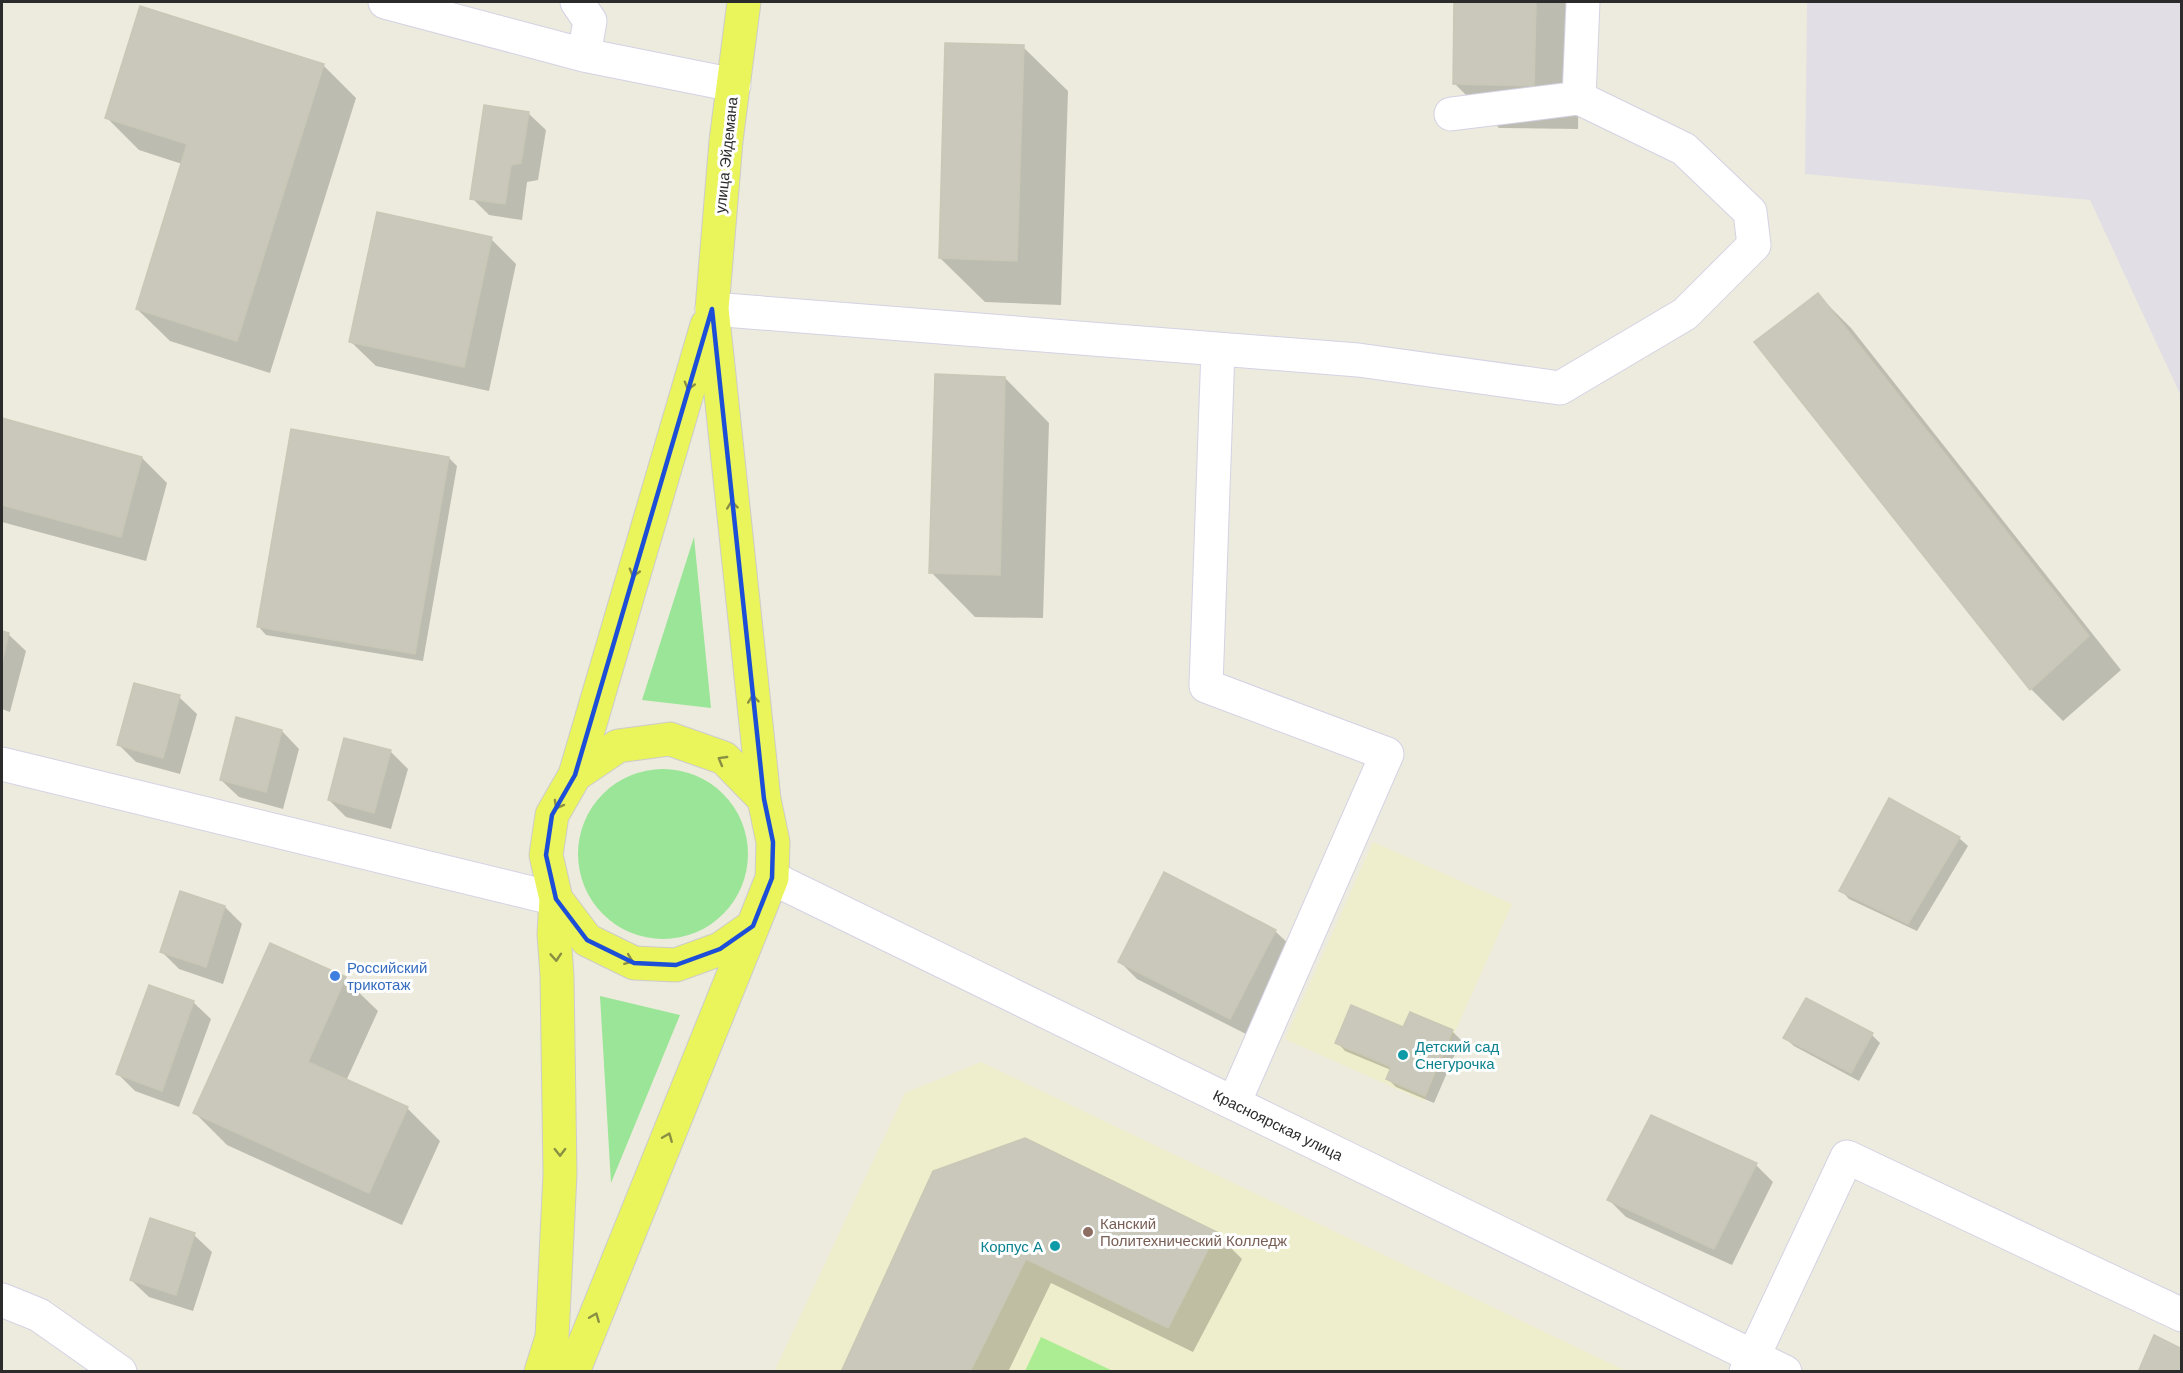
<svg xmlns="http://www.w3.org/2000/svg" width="2183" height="1373" font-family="Arial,sans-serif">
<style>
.industrial{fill:#e2dee6}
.education{fill:#efeecc}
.green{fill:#9be598}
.pitch{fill:#aced94}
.shadow{fill:#0003}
.building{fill:#c9c8bb;stroke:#c9c8b6;stroke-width:1.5}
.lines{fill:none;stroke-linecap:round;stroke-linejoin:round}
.minor-casing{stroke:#d4d2e4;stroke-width:35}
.major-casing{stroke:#ccc;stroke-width:35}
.minor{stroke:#fff;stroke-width:33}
.major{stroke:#eaf45b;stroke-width:33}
.oneway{stroke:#8a9043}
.marked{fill:none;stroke:#1d4ed8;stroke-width:4.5;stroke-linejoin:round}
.shop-dot{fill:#3f7fe0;stroke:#fff;stroke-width:2}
.culture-dot{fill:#0f9aa8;stroke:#fff;stroke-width:2}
.education-dot{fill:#8d6e63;stroke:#fff;stroke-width:2}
.labels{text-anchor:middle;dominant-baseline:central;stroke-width:6;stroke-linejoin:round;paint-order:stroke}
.street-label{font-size:15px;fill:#2b2b2b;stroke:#fff}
.shop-label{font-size:15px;fill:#366cbe;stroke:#fff;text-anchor:start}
.culture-label{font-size:15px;fill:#0d838f;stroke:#fff;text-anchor:start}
.education-label{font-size:15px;fill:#785e54;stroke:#fff;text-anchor:start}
</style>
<rect width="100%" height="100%" fill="#edebdd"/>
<!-- industrial -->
<path class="industrial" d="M1807 2H2181V396L2090 200 1805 174Z"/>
<!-- education -->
<path class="education" d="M1373 842 1512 904 1424 1101 1285 1039Z
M981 1062 1626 1371 774 1372 905 1093Z"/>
<!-- green -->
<path class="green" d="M694 537 711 708 642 700Z
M578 854a85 85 0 1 1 170 0a85 85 0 1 1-170 0Z
M600 996 680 1015 611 1183Z"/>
<!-- pitch -->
<path class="pitch" d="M1041 1337 1113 1371H1025Z"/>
<!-- shadow -->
<path class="shadow" d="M1456 2H1580L1578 129 1499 128 1454 83Z
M1023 47 1068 91 1061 305 985 302 940 258Z
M323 65 356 98 270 373 170 341 137 309 182 164 139 150 107 118Z
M528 113 546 130 538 180 527 182 522 220 489 215 472 198Z
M491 239 516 264 489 391 376 366 350 341Z
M1818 295 1851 328 2121 670 2063 721 2031 689Z
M1005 378 1049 423 1043 618 975 617 931 572Z
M2 420 142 458 167 483 146 561 2 522Z
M449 458 457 466 423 661 266 635 258 626Z
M2 632 8 634 26 651 10 712 2 709Z
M179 697 197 714 180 774 136 762 119 745Z
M237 719 282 731 299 749 283 809 239 797 221 780Z
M390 751 408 769 391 829 346 817 329 800Z
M1959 838 1968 846 1917 931 1849 899 1841 890Z
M225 907 242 924 223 984 179 969 162 952Z
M1275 931 1293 948 1248 1035 1137 979 1120 962Z
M345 979 378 1011 346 1081 407 1108 440 1141 402 1225 227 1145 195 1113Z
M1806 1000 1872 1035 1880 1043 1859 1081 1794 1046 1785 1038Z
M193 1002 211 1019 179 1107 135 1091 118 1074Z
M1404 1029 1452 1031 1461 1040 1434 1103 1396 1087 1387 1078 1391 1070 1345 1051 1337 1042Z
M1652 1117 1756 1165 1773 1182 1732 1265 1626 1217 1609 1200Z
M1025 1139 1217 1234 1242 1259 1193 1352 1051 1283 1008 1372H842Z
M194 1235 212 1252 193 1311 149 1297 131 1280Z"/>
<!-- building -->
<path class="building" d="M1454 2H1536L1534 86 1453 84Z
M140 6 324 64 237 341 136 309 187 144 105 118Z
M945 43 1024 45 1017 261 939 258Z
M484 105 529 112 521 163 511 165 505 204 470 199Z
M377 212 492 237 464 367 349 342Z
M1818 293 2089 636 2030 690 1754 342Z
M935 374 1005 377 1000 575 929 573Z
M2 418 142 457 121 537 2 505Z
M291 429 449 457 415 654 257 627Z
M2 631 9 633 2 662Z
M134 683 180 695 163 758 117 745Z
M236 717 282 730 266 792 220 780Z
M344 738 391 750 374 813 328 800Z
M1889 798 1960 837 1908 924 1839 891Z
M1164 872 1276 930 1230 1019 1118 962Z
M180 891 225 906 206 967 160 952Z
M270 943 346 977 308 1062 408 1107 369 1193 193 1113Z
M149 985 194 1001 162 1091 116 1074Z
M1806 998 1873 1033 1851 1073 1783 1038Z
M1351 1005 1403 1027 1410 1012 1453 1030 1425 1096 1386 1079 1391 1067 1335 1043Z
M1651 1115 1757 1163 1714 1249 1607 1200Z
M1025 1138 1217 1232 1168 1328 1026 1259 970 1372H841L933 1171Z
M150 1218 195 1233 176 1295 130 1280Z
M2154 1335 2182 1349V1372H2138Z"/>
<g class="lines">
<defs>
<path id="minor" d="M385 2 584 55 734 85
M577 2 590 21 584 55
M1579 98 1583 2
M712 309 1358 360 1560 388 1685 314 1754 245 1750 212 1684 149 1579 98 1451 114
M1218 349 1206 686 1387 754 1234 1103
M2 764 556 899
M772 878 1785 1372
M2 1300 39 1315 120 1372
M1746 1372 1847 1157 2182 1315"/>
<path id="major" d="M744 2 726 141 712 309 764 799 773 842 772 878 753 926 720 949 676 965 634 963 587 940 556 899 546 855 552 815 575 775 618 746 670 739 724 758 764 799
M575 775 707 325
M541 1372 552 1337 560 1174 557 976 554 934 556 899
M573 1372 753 926"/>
</defs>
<!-- minor casing -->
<use href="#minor" class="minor-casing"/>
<!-- major casing -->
<use href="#major" class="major-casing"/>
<!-- minor -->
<use href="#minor" class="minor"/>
<!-- major -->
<use href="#major" class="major"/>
</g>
<!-- one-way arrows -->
<defs><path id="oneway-chevron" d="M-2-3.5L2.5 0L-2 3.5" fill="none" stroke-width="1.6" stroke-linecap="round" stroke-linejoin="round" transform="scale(1.5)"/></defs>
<g class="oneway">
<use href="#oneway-chevron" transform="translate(689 386) rotate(106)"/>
<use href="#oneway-chevron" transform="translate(732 505) rotate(-96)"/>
<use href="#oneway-chevron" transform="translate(634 573) rotate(106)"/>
<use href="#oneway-chevron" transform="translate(753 699) rotate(-96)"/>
<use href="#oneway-chevron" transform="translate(722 760) rotate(-150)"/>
<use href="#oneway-chevron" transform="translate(558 805) rotate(119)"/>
<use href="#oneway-chevron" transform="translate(556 957) rotate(86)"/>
<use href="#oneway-chevron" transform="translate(629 960) rotate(21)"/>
<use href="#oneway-chevron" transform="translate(668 1137) rotate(-68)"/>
<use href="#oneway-chevron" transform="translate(560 1152) rotate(89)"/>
<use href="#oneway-chevron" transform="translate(595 1317) rotate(-68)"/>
</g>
<!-- marked area -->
<path class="marked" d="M712 309 764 799 773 842 772 878 753 926 720 949 676 965 634 963 587 940 556 899 546 855 552 815 575 775Z"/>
<!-- markers -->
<circle class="shop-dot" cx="335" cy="976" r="6"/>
<g class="culture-dot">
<circle cx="1403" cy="1055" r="6"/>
<circle cx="1055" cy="1246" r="6"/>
</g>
<circle class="education-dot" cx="1088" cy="1232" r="6"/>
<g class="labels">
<!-- street labels -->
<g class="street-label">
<text transform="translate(726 155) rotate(-84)">улица Эйдемана</text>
<text transform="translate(1278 1125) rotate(26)">Красноярская улица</text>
</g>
<!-- shop labels -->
<g class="shop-label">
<text x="347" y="967">Российский<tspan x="347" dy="17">трикотаж</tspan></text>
</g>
<!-- culture labels -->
<g class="culture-label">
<text x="1415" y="1046">Детский сад<tspan x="1415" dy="17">Снегурочка</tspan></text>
<text x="1043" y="1246" text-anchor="end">Корпус А</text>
</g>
<!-- education labels -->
<g class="education-label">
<text x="1100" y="1223">Канский<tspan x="1100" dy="17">Политехнический Колледж</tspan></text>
</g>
</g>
<!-- border -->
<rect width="2183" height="1373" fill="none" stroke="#2b2b2b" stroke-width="6"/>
</svg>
